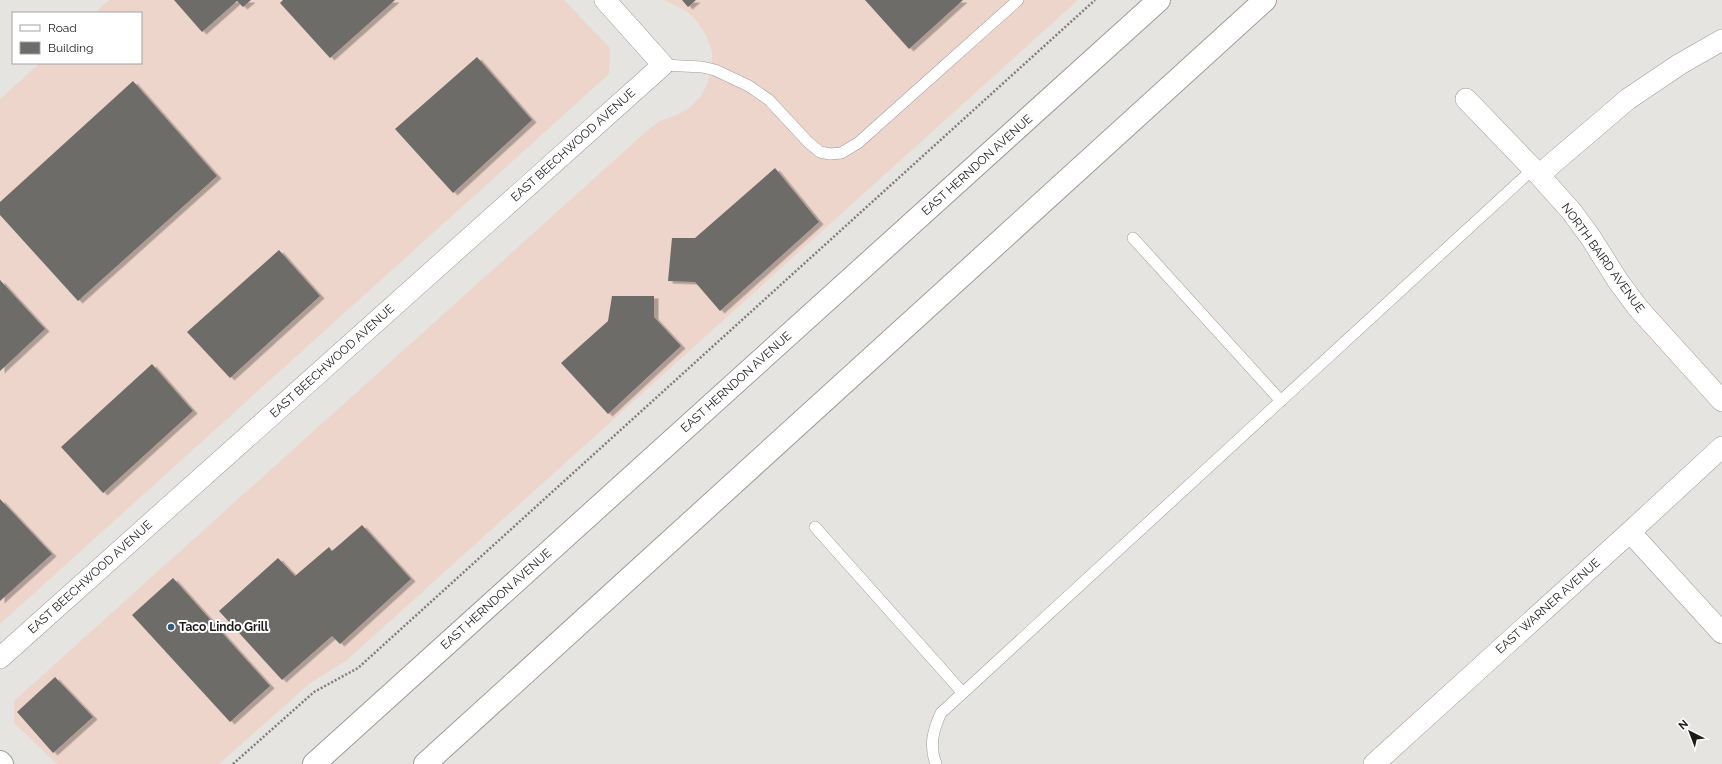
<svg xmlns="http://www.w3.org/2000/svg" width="1722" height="764" font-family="Raleway,sans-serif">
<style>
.commercial{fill:#edd5cb}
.building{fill:#6e6c69;filter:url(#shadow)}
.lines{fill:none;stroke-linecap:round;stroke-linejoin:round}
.service-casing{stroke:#9d9c99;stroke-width:12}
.minor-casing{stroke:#9d9c99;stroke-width:22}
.tertiary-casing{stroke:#9d9c99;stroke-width:24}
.primary-casing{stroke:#9d9c99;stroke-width:24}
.path{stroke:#7e7d7b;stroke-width:2.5;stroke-dasharray:2 2;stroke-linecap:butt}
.service{stroke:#fff;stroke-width:11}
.minor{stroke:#fff;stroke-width:21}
.tertiary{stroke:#fff;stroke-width:22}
.primary{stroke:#fff;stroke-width:22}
.poi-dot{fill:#2d5e7c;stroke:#fff;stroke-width:1.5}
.labels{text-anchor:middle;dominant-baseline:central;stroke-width:4;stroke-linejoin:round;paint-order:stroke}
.street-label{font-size:12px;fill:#1b1a19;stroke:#fff}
.poi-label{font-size:12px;font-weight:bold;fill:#1b1a19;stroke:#fff;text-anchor:start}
</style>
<defs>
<filter id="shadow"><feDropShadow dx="4.5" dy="2.5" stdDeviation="0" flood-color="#0004"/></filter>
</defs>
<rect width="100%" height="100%" fill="#e5e4e0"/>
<!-- commercial -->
<path class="commercial" d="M109 0H564L610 48 609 74 0 624V99L40 63H141V13H95Z
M664 0H1078L347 660 309 684 219 764H57L14 723V701L649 129 660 121 679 114 689 108 700 97 707 85 712 68V51L706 35 696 20 686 11Z"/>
<!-- building -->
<path class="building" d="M174 0H251L243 7 237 1 202 32Z
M283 0H395L330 58 280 3Z
M682 0H696L688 7Z
M865 0H963L909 49Z
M477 57 532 120 453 193 395 129Z
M133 81 217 176 78 301 0 215V202Z
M775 168 819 222 720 311 695 282 668 281 672 238H695Z
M279 250 320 296 230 378 187 332Z
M0 280 45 329 0 371Z
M612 296H654V317L681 346 608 414 561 363 608 321Z
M152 364 193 411 103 493 61 447Z
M0 499 52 554 0 601Z
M362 525 411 579 340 644 332 636 282 680 219 611 278 558 295 576 329 547 332 551Z
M173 578 270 686 230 722 132 615Z
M55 677 93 717 53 753 17 712Z"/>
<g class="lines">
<defs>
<path id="service" d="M663 65 702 67 715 70 749 86 769 100 808 142 820 152 830 154 841 153 858 143 1018 0
M1133 238 1281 401
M815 527 963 693
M936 764C929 746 933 730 941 713L1533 169"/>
<path id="minor" d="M1466 99 1539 175 1572 212 1591 238 1618 281 1638 308 1722 401
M1539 175 1628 99 1680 64 1722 40
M1630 532 1722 633
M0 658 663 65 605 0
M1374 764 1630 532 1722 447"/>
<path id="tertiary" d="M0 762 2 764"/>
<path id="primary" d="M314 764 1159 0
M425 764 1265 0"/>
</defs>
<!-- service casing -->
<use href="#service" class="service-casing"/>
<!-- minor casing -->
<use href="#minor" class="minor-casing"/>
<!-- tertiary casing -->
<use href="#tertiary" class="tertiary-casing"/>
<!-- primary casing -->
<use href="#primary" class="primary-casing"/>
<!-- path -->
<path class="path" d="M233 764 314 692 358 668 1095 0"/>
<!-- service -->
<use href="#service" class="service"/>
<!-- minor -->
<use href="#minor" class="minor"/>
<!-- tertiary -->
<use href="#tertiary" class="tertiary"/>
<!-- primary -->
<use href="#primary" class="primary"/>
</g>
<!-- markers -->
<circle class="poi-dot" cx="171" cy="627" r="4"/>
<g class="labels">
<!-- street labels -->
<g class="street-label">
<text transform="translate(573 145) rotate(-42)">EAST BEECHWOOD AVENUE</text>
<text transform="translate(977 165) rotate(-42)">EAST HERNDON AVENUE</text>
<text transform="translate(1603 258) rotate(54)">NORTH BAIRD AVENUE</text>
<text transform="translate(332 361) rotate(-42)">EAST BEECHWOOD AVENUE</text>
<text transform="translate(736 382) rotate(-42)">EAST HERNDON AVENUE</text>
<text transform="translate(90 577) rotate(-42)">EAST BEECHWOOD AVENUE</text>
<text transform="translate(496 599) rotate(-42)">EAST HERNDON AVENUE</text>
<text transform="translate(1548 606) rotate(-42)">EAST WARNER AVENUE</text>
</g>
<!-- poi labels -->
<g class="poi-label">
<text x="179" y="627">Taco Lindo Grill</text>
</g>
</g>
<!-- legend -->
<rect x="12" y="12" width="130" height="52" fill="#ffffff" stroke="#a4a3a3"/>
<rect x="20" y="25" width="20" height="6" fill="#ffffff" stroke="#a4a3a3"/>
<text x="48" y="32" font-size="12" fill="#1b1a19">Road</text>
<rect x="20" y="42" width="20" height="12" fill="#6e6c69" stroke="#a4a3a3"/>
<text x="48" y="52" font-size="12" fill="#1b1a19">Building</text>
<!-- north arrow -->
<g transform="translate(1690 732) rotate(318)" stroke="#ffffff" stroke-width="3" paint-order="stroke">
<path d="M0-3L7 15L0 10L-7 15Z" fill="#1b1a19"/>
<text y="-6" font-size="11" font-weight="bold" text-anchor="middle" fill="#1b1a19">N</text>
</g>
</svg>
